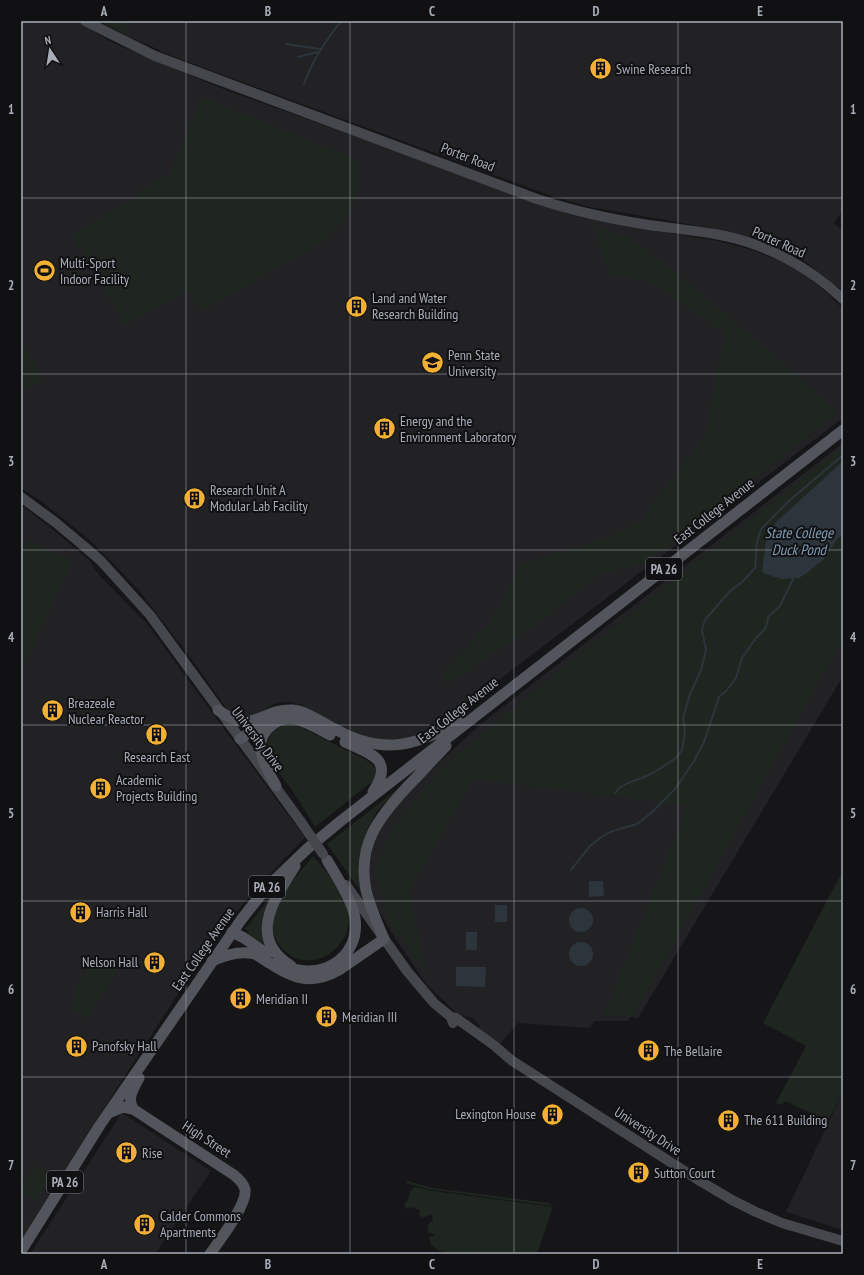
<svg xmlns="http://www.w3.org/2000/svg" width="864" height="1275" font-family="'PT Sans Narrow',sans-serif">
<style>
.built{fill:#222225}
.green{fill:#1e261f}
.water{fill:#2c353c}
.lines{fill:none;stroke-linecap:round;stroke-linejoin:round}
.stream{stroke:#2c353c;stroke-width:2}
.secondary{stroke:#45474d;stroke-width:10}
.primary{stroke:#53555c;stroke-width:11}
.secondary-bridge{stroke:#45474d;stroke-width:10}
.grid{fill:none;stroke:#a8adb8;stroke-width:1;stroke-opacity:0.55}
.labels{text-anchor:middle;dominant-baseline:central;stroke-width:4;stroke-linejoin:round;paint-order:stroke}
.shield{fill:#111113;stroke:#7b7e86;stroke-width:1}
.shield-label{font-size:13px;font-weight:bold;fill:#a8adb8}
.poi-label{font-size:14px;fill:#a8adb8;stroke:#111113;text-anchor:start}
.street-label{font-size:14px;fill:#a8adb8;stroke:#111113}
.water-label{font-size:15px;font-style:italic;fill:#7f9bb3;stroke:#111113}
.neatline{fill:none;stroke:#a8adb8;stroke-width:1.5}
.grid-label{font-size:13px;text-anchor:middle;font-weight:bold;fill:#a8adb8}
</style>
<rect width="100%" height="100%" fill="#161618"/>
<!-- built -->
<path class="built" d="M21 21H76L109 41 153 60 226 90 489 185 541 205 571 215 615 224 718 241 749 249 780 261 803 274 827 293 843 309V418L470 702 437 726 422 733 408 739 386 740 366 737 336 724 303 705 290 702H279L268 707 257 715 248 717H238L229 712 185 650 137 588 98 548 81 533 41 501 21 488Z
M100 21H843V210L834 223 843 232V291L804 261 786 251 756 238 717 229 590 207 554 197 172 56 126 35Z
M843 443V676L638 1018 631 1017 628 1021H594L590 1028 518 1023 499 1045 478 1028 480 1026 472 1018 459 1015 427 985 395 938 377 908 370 883V863L374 842 381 824 398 802 426 774 482 723Z
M21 505 56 532 90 561 95 570 103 579 147 624 264 783 305 837 246 900 195 968 95 1122 21 1242Z
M843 1092V1230L786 1212Z
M121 1114H124L211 1171 155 1254H30Z"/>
<!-- green -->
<path class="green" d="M100 21H131L126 35Z
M202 97 361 162 360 180 357 195 352 208 345 220 324 241 202 311H200L188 290 125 325 72 234 136 198 134 194 170 174Z
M592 225 631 239 684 279 798 376 837 413 690 530 645 563 599 575 535 625 446 685 442 674 490 622 521 564 601 540 641 520 705 435 725 333 650 281 610 275Z
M21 340 43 379 21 391Z
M843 447V461L776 522C765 540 765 551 762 571L768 575 781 579 826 557 837 539 843 534V645L840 643 633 1016 604 1015 688 805 473 779 409 891 427 975 388 919 375 871 390 832 441 769 574 659Z
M28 540 72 560 27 660 21 657V555Z
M287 724H294L364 759C375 765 380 770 373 781L315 827C308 815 301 804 294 793 286 781 275 770 269 757 262 742 273 728 287 724Z
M405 783 377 811 367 832 362 893 327 844Z
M313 856C326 871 338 885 346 904 362 946 305 984 278 943 274 937 271 927 273 920 277 897 299 873 313 856Z
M843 870V1092L828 1121 785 1101 782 1105 776 1103 806 1046 763 1023Z
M276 890 269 904 271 951 247 937 249 931 245 929Z
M105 958 119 967 87 1019 73 1011C72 988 85 969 105 958Z
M36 1165 53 1176 36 1202 23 1193 21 1187Z
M408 1181 432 1188 549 1203 553 1206 428 1189 406 1183Z
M414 1187 433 1191 553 1207 537 1254H479L478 1252C465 1257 429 1256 429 1236L433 1237 434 1234 428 1232V1225L433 1220 432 1215 423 1217 419 1216 420 1210 410 1207 407 1209 405 1207 404 1204 409 1198V1194Z"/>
<!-- water -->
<path class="water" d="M843 461V534L837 539 826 557 807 573 799 578 781 579 763 573 762 571 766 541 776 522Z
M589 881H603L604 896 589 897Z
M495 905H507V922H501V917V922H495Z
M569 920a12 12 0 1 1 24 0a12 12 0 1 1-24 0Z
M466 932H477V950H466Z
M569 954a12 12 0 1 1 24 0a12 12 0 1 1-24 0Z
M456 967H486L485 987 456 986Z"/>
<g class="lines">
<!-- stream -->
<path class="stream" d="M286 44 320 49
M298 57 318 52
M304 84C313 59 325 42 341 21
M615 793 619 788 628 783 647 776 661 768 676 758 682 750 685 732 683 718 690 694 701 670 706 650 702 630 705 620 729 592 742 582 755 568 757 542 761 529 789 501 843 455
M571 870 589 847 600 838 610 832 637 824 650 814 675 789 694 761 704 742 719 697 726 691 736 678 742 658 756 638 765 629 767 624 768 617 780 606 793 579"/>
<!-- secondary -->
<path class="secondary" d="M85 21 155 56 537 199C573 211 610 219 649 225 684 230 722 232 756 245 789 257 817 275 843 299
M21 497 55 522 85 547 101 561 150 615 301 822
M346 885 407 971 434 1003 451 1017 453 1023
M451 1017 456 1018 495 1046 511 1060 700 1181 732 1200 756 1212 782 1223 843 1241"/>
<!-- primary -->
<path class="primary" d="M218 710C254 737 261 708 293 710 307 711 322 723 335 729 382 755 414 747 459 722
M240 739 268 720
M345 742C371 754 395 759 373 792
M276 786C266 767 249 742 272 725 278 720 287 718 295 719 307 722 319 729 330 735
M232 932 244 938 267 954
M212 961C225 955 240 950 255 954 285 972 304 990 339 970L384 939C377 923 370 907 366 890 357 844 379 817 408 786 421 773 433 759 446 746
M283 965C318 983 361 959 355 918 352 899 336 876 327 860
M291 966C246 938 275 898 295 866
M133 1109C127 1098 133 1089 139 1078
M109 1113 123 1107 133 1109 234 1175C239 1179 243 1183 245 1189 248 1204 219 1241 210 1254
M21 1251 100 1125 241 920 267 887 284 871 308 848 342 820 843 430"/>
<!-- secondary-bridge -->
<path class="secondary-bridge" d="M301 822 323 854"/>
</g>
<!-- grid -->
<path class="grid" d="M186 21V1254M350 21V1254M514 21V1254M678 21V1254M21 198H843M21 374H843M21 550H843M21 725H843M21 901H843M21 1077H843"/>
<!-- icons -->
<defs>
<symbol id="building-disc" viewBox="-11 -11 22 22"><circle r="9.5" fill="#f2b134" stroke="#111113"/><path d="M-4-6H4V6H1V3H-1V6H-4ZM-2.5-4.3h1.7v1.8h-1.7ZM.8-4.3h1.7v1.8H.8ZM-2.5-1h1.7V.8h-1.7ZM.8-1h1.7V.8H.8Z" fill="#111"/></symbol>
<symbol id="stadium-disc" viewBox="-11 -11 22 22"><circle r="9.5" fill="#f2b134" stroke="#111113"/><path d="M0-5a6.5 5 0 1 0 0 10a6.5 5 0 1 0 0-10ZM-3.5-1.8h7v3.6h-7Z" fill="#111"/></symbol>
<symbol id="university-disc" viewBox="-11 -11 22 22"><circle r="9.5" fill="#f2b134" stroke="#111113"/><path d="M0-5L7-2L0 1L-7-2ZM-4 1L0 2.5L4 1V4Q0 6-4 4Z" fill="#111"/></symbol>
</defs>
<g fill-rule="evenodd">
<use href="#building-disc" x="588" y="56" width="25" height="25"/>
<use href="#stadium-disc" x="32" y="258" width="25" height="25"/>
<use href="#building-disc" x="344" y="294" width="25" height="25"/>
<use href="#university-disc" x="420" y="350" width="25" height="25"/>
<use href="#building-disc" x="372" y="416" width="25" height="25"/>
<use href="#building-disc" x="182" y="486" width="25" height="25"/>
<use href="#building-disc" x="40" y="698" width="25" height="25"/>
<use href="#building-disc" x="144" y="722" width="25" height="25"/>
<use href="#building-disc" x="88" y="776" width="25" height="25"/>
<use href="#building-disc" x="68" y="900" width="25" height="25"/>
<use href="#building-disc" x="142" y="950" width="25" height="25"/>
<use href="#building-disc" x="228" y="986" width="25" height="25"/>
<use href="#building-disc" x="314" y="1004" width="25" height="25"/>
<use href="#building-disc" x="64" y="1034" width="25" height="25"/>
<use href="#building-disc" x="636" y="1038" width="25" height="25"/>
<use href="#building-disc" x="540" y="1102" width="25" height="25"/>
<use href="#building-disc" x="716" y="1108" width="25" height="25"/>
<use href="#building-disc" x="114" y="1140" width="25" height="25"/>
<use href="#building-disc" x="626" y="1160" width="25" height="25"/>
<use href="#building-disc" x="132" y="1212" width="25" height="25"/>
</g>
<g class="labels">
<!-- shield labels -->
<g class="shield">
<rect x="646" y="558" width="36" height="22" rx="3"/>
<rect x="249" y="876" width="36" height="22" rx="3"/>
<rect x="47" y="1171" width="36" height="22" rx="3"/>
</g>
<g class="shield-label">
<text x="664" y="569">PA 26</text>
<text x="267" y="887">PA 26</text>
<text x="65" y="1182">PA 26</text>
</g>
<!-- poi labels -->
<g class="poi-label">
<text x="616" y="69">Swine Research</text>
<text x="60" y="263">Multi-Sport<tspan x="60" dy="16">Indoor Facility</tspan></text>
<text x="372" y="298">Land and Water<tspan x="372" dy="16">Research Building</tspan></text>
<text x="448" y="355">Penn State<tspan x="448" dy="16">University</tspan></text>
<text x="400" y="421">Energy and the<tspan x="400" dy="16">Environment Laboratory</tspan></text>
<text x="210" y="490">Research Unit A<tspan x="210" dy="16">Modular Lab Facility</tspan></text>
<text x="68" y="703">Breazeale<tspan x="68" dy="16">Nuclear Reactor</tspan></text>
<text x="157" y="757" text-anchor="middle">Research East</text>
<text x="116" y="780">Academic<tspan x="116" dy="16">Projects Building</tspan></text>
<text x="96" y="912">Harris Hall</text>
<text x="138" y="962" text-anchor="end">Nelson Hall</text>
<text x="256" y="999">Meridian II</text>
<text x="342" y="1017">Meridian III</text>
<text x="92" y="1046">Panofsky Hall</text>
<text x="664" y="1051">The Bellaire</text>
<text x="536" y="1114" text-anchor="end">Lexington House</text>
<text x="744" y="1120">The 611 Building</text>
<text x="142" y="1153">Rise</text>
<text x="654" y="1173">Sutton Court</text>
<text x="160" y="1216">Calder Commons<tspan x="160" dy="16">Apartments</tspan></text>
</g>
<!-- street labels -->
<g class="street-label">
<text transform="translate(468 157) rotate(21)">Porter Road</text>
<text transform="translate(779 242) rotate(24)">Porter Road</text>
<text transform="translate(714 511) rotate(-38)">East College Avenue</text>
<text transform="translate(458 710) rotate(-38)">East College Avenue</text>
<text transform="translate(258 739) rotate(53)">University Drive</text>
<text transform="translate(203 949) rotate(-55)">East College Avenue</text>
<text transform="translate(648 1131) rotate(33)">University Drive</text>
<text transform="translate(207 1139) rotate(33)">High Street</text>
</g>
<!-- water labels -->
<g class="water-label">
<text x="799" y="532">State College<tspan x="799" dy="17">Duck Pond</tspan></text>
</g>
</g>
<!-- border -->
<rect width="864" height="1275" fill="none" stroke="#111113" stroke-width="44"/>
<!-- north arrow -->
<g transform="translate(50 50) rotate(348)" stroke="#111113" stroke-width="3" paint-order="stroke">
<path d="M0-3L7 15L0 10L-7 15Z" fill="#a8adb8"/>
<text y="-6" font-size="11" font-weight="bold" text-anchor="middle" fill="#a8adb8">N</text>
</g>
<rect x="22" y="22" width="820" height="1231" class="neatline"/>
<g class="grid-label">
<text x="104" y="16">A</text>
<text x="268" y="16">B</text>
<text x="432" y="16">C</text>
<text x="596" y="16">D</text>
<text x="760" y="16">E</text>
<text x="11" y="114">1</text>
<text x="853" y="114">1</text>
<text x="11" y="290">2</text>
<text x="853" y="290">2</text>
<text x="11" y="466">3</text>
<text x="853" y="466">3</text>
<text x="11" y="642">4</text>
<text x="853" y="642">4</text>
<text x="11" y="818">5</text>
<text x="853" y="818">5</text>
<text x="11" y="994">6</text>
<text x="853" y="994">6</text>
<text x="11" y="1170">7</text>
<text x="853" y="1170">7</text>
<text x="104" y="1269">A</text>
<text x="268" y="1269">B</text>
<text x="432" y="1269">C</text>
<text x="596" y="1269">D</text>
<text x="760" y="1269">E</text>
</g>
</svg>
